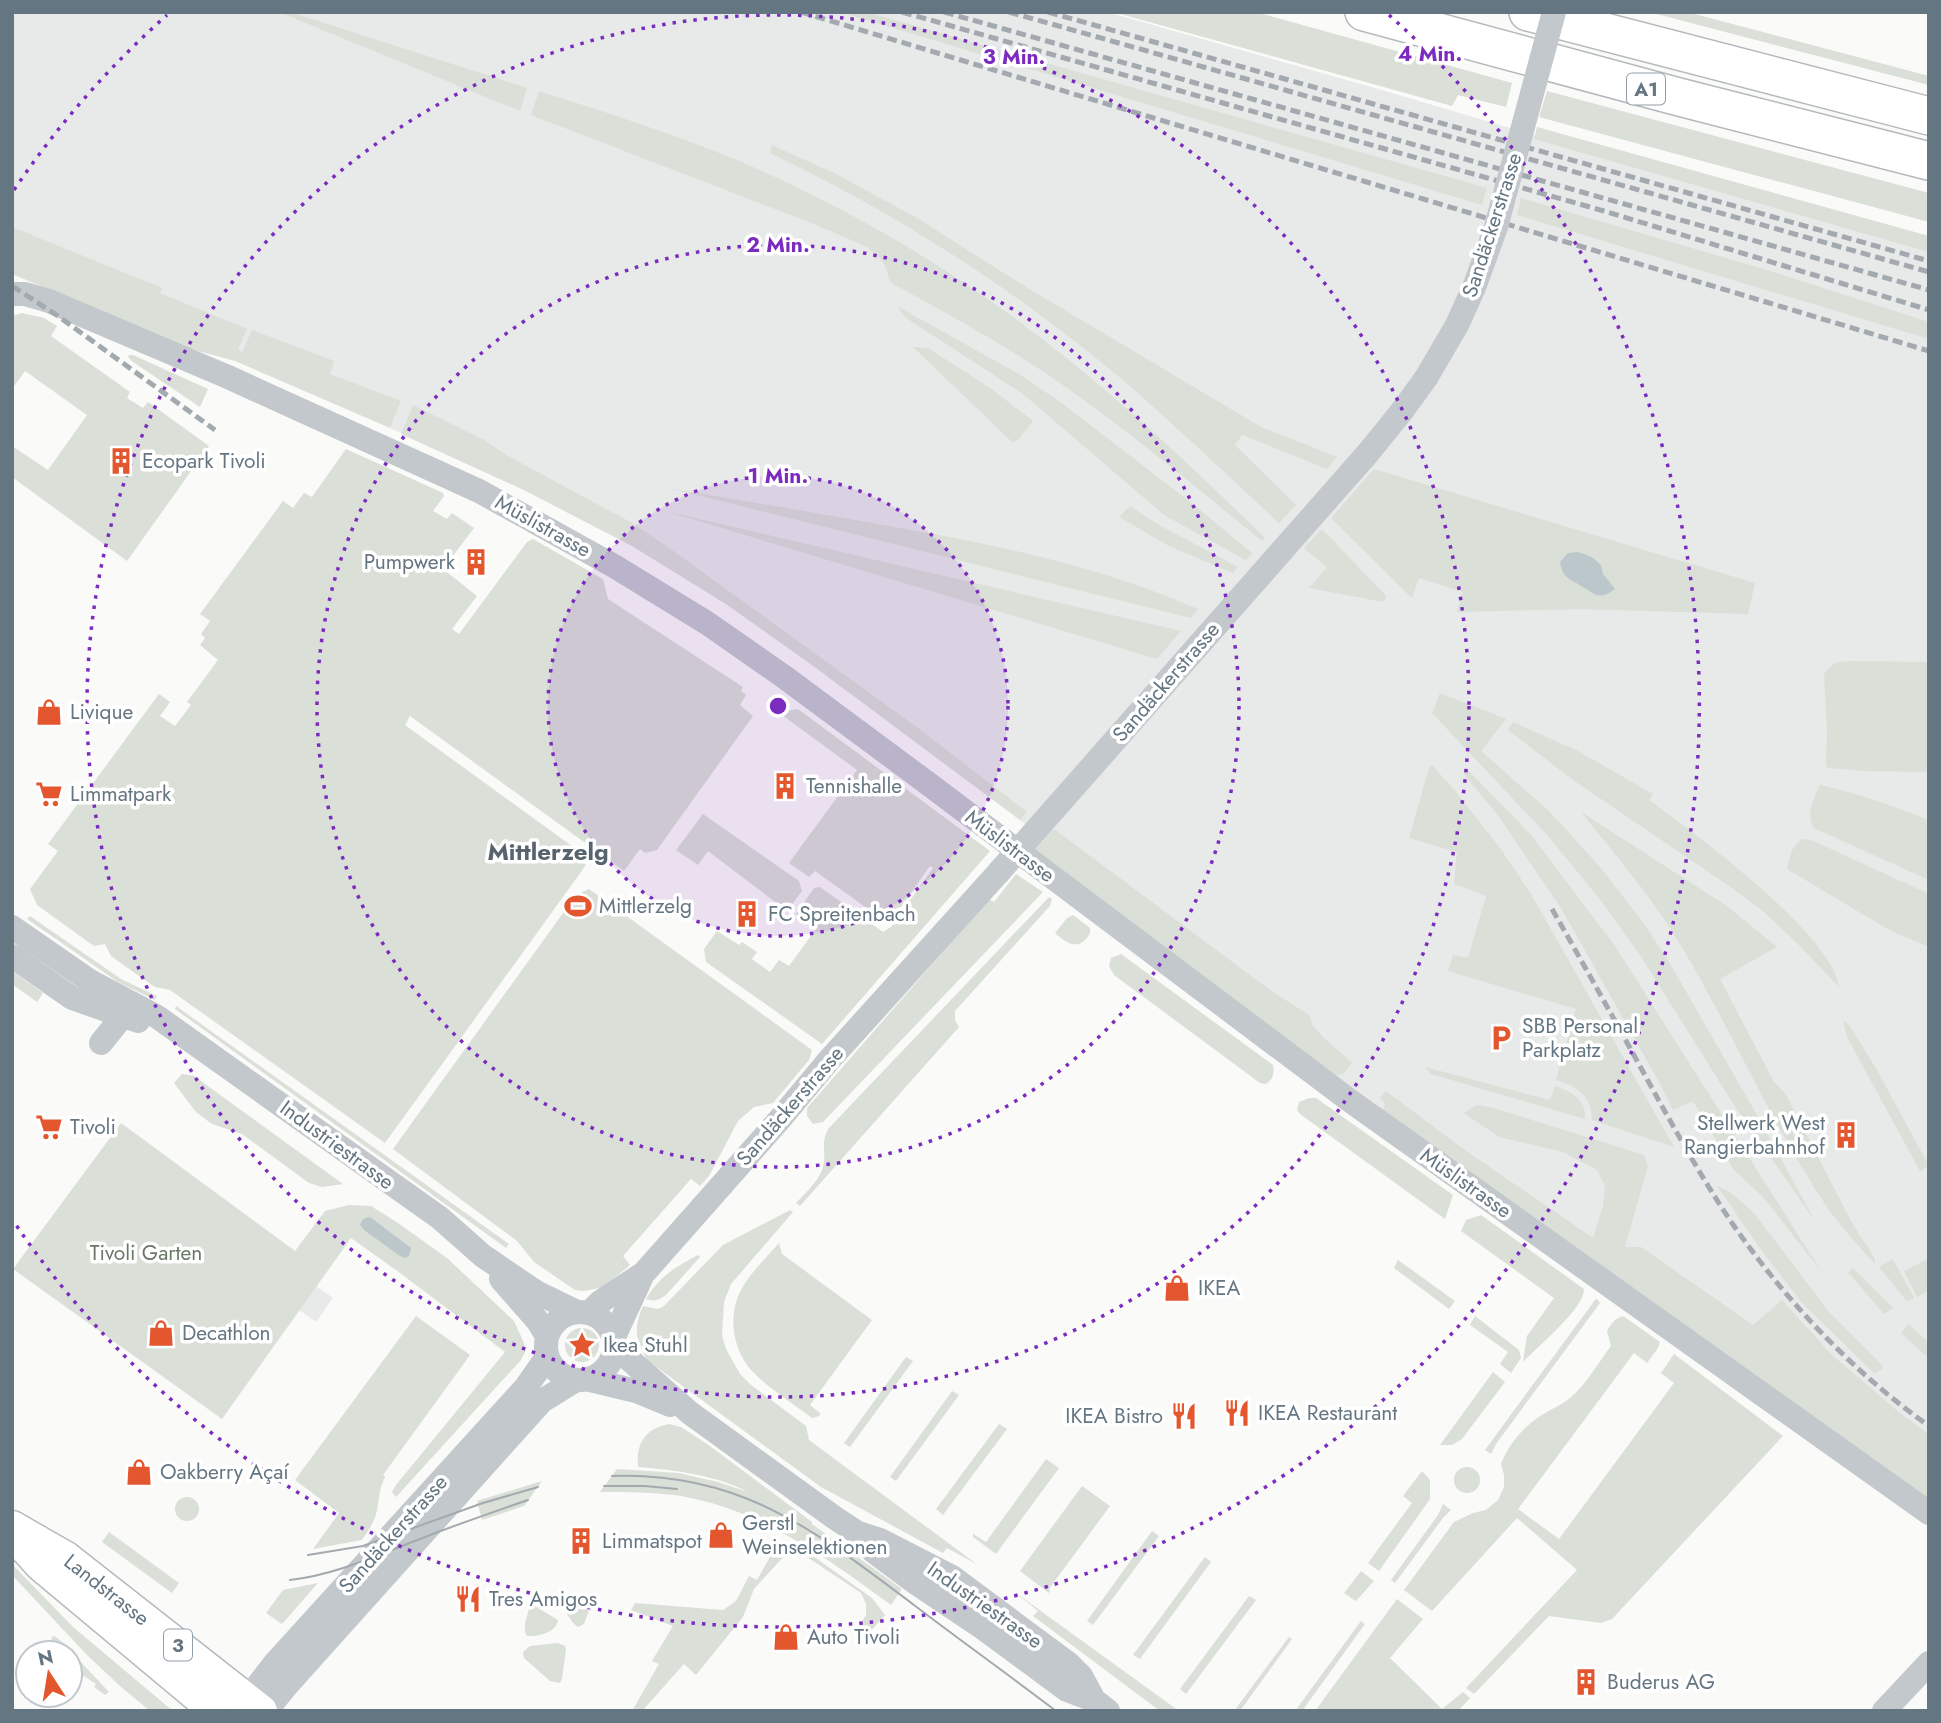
<svg xmlns="http://www.w3.org/2000/svg" width="1941" height="1723" font-family="Jost,sans-serif">
<style>
.built{fill:#e8e9e9}
.green{fill:#dadfd7}
.water{fill:#bbc7cb}
.lines{fill:none;stroke-linecap:round;stroke-linejoin:round}
.major-casing{stroke:#b5babe;stroke-width:35}
.highway-casing{stroke:#b4b9bd;stroke-width:40}
.minor{stroke:#c3c8cc;stroke-width:24}
.major{stroke:#fff;stroke-width:32}
.highway{stroke:#fff;stroke-width:37}
.tram{stroke:#a2aab0;stroke-width:2}
.rail{stroke:#a2aab0;stroke-width:5;stroke-dasharray:10 5;stroke-linecap:butt}
.minor-bridge{stroke:#c3c8cc;stroke-width:24}
.ring{fill:none;stroke:#7b2cbf;stroke-width:3.5;stroke-dasharray:3.5 7}
.labels{text-anchor:middle;dominant-baseline:central;stroke-width:7;stroke-linejoin:round;paint-order:stroke}
.shield{fill:#fff;stroke:#939fa8;stroke-width:2}
.shield-label{font-size:19px;font-weight:bold;fill:#657683}
.street-label{font-size:21px;fill:#657683;stroke:#fff}
.poi-label{font-size:21px;fill:#657683;stroke:#fff;text-anchor:start}
.park-label{font-size:21px;fill:#687a64;stroke:#fff}
.quarter-label{font-size:24px;font-weight:bold;fill:#57646e;stroke:#fff}
.centre{fill:#7b2cbf;stroke:#fff;stroke-width:3.5}
.ring-label{font-size:21px;text-anchor:middle;font-weight:bold;fill:#7b2cbf;stroke:#fff;stroke-width:7;stroke-linejoin:round;paint-order:stroke}
</style>
<rect width="100%" height="100%" fill="#fafaf8"/>
<!-- built -->
<path class="built" d="M12 12H1107L1382 90 1567 145 1929 239V1499L1290 1043 1043 840 1020 820 812 665 726 604 632 546 524 490 390 428 393 420 16 253 12 258Z
M316 1286 333 1298 316 1322 299 1310Z"/>
<!-- green -->
<path class="green" d="M279 12H290L527 88 520 111Z
M840 12H866L1487 188 1482 205Z
M1113 12H1256L1512 83 1506 107 1458 95 1452 106Z
M1649 12H1687L1929 76V85Z
M539 91C611 114 684 137 753 167 824 199 894 236 958 279 1070 352 1169 444 1265 538L1262 541C1196 487 1130 432 1060 383 1006 345 947 314 890 282L886 267 878 256 867 247 814 224 531 115Z
M1547 91 1929 193V222L1539 117Z
M1537 127 1929 236V252L1534 139Z
M772 145 836 174 917 218 1026 287 1261 427 1337 457 1327 469 1242 435 1235 445 1296 505 1279 523C1226 474 1173 423 1118 376 1011 287 896 213 770 153Z
M1521 198 1767 270 1929 322V339L1517 215Z
M12 227 162 288 160 293 247 329 238 350 242 352 252 330 334 361 330 374 401 401 390 428 235 361 191 349 12 274V258L15 253 12 252Z
M897 306 1019 374 1063 404 1194 505 1252 553 1246 560 1164 515 1023 394 906 318Z
M22 313 44 318 57 326 51 336 130 392 127 398 143 408 148 402 209 446 127 561 12 477V446L48 470 87 415 25 371 12 389V316Z
M913 347 928 348 993 390 1033 421 1017 441 1012 442Z
M129 355H133L208 389 200 407 133 362 128 357Z
M413 405 484 440 508 456 632 523 672 550 918 728 1027 812 1020 820 812 665 726 604 632 546 524 490 401 434Z
M346 449 443 493 444 496 433 511 447 519 452 513 474 528 443 569 477 596 452 629 459 634 527 542 533 539 603 579 608 599 743 687 741 691 746 695 740 705 753 716 657 850 645 853 640 849 624 871 410 716 405 725 587 857 583 863 586 865 385 1143 170 990 155 987 139 976 111 956 105 944 94 946 37 905 30 889 58 851 48 844 159 694 170 702 160 716 175 726 191 705 187 702 218 660 200 645 205 638 201 634 210 621 200 614 283 501 293 508 304 493 312 497Z
M1374 469 1755 583 1748 614 1581 609 1457 612 1463 592 1419 578 1412 598 1331 518Z
M668 488C746 501 823 514 900 528 1003 546 1101 567 1198 609L1191 618Z
M1130 506 1159 525 1238 567 1233 573 1169 546 1119 517Z
M665 511 1181 631 1157 659Z
M1322 529 1387 597 1383 602 1309 588 1327 567 1304 548Z
M1849 661 1929 662V772L1866 771 1828 768 1826 765 1827 732 1824 674 1834 663Z
M1440 693 1506 719 1481 751 1549 811 1600 867 1642 921 1668 960 1753 1108 1815 1221 1732 1102 1640 955 1599 898 1548 836 1432 713Z
M798 709 990 851 822 1044 706 962 704 949 717 931 739 945 742 942 757 952 752 959 770 972 779 960 789 966 816 929 796 914 814 888 820 887 883 932 891 927 933 868 930 866 889 924 815 871 809 877 789 863 857 770 778 712Z
M1513 722 1578 751 1653 794 1649 800C1693 832 1833 935 1839 987L1799 945 1764 912 1735 890 1573 780 1508 730Z
M1432 765 1457 793 1500 848 1531 894 1674 1147 1592 1120C1591 1095 1579 1087 1556 1080L1576 1009 1448 971 1453 955 1468 958 1486 896 1454 884 1457 852 1409 838 1429 768Z
M1467 769 1532 836 1615 946 1821 1271 1764 1198 1733 1169 1693 1101 1673 1110 1659 1082 1561 908 1497 814 1463 773Z
M1820 785C1858 793 1893 806 1929 820V880L1814 828C1805 814 1814 800 1820 785Z
M1581 812 1727 906 1777 947 1720 979 1774 1082 1785 1093 1852 1223 1875 1259V1264C1859 1246 1841 1227 1827 1207 1770 1122 1730 1026 1677 939 1649 894 1614 853 1581 812Z
M703 814 799 881 802 891 787 911 708 851 698 865 676 850Z
M1054 829 1270 990 1309 1015 1313 1026 1325 1039 1352 1063 1343 1074 1333 1075 1034 850Z
M1803 839 1811 840 1929 894V947L1891 931 1787 869C1790 857 1791 845 1803 839Z
M1016 874 1043 892 823 1122 813 1124 807 1116V1108L989 899 994 902Z
M589 889 812 1050 809 1060 773 1103 754 1107 738 1121 709 1176 700 1186 691 1179 623 1256 630 1265 604 1287 584 1291 575 1290 534 1262 517 1241 393 1149 576 895Z
M1049 897 1052 899 1050 906 955 1011V1020L959 1027 800 1206 796 1203C805 1193 819 1181 823 1167 827 1152 820 1145 828 1129Z
M1073 915 1090 928V933C1080 951 1068 945 1055 933L1067 918Z
M30 916 121 979 157 996 155 1000 118 982 27 919Z
M1121 954 1273 1065C1274 1074 1274 1078 1266 1084L1260 1083 1114 975 1109 966 1111 958Z
M12 971 43 993 37 1002 12 984Z
M176 1006 509 1244 506 1248 175 1009Z
M1843 1020 1850 1026 1878 1072 1929 1166 1920 1171 1847 1037Z
M1425 1067 1550 1100 1555 1086C1572 1092 1586 1099 1585 1119L1431 1074Z
M182 1074 194 1076 343 1184 322 1187 309 1183 242 1134 212 1124 196 1112 174 1083Z
M1386 1091 1462 1148 1593 1238 1603 1206 1605 1186 1597 1170 1563 1152 1499 1137 1464 1113 1477 1105 1494 1108 1644 1155 1648 1166 1625 1247H1641L1753 1325 1782 1300 1831 1354 1901 1414 1929 1434V1499L1383 1111 1385 1103 1380 1098Z
M1309 1098H1316L1453 1195 1445 1219 1300 1114 1297 1110 1299 1102Z
M121 1123 295 1251 325 1211 349 1205 371 1206 398 1223 447 1258 514 1321 524 1343 525 1352 521 1360 396 1497 392 1492 396 1485 505 1352 400 1273 351 1238 222 1419 13 1269Z
M1717 1186 1730 1192 1754 1213 1829 1312 1881 1364 1883 1368 1875 1374 1804 1305 1764 1254Z
M790 1210 793 1212 731 1284 724 1302 722 1336 726 1349 740 1374 751 1385 806 1426 809 1440 978 1565 947 1548 943 1553 821 1487 647 1360C636 1339 633 1329 643 1306L658 1309 664 1306 723 1245Z
M1481 1215 1584 1289C1584 1309 1538 1346 1523 1362L1527 1336 1554 1298 1461 1231 1466 1220Z
M779 1243 782 1254 872 1320 810 1405 821 1414 819 1416 812 1418C792 1403 769 1389 752 1371 731 1348 727 1311 744 1285 753 1270 767 1257 779 1243Z
M698 1255 700 1257 666 1295C659 1300 655 1302 646 1299 661 1275 674 1268 698 1255Z
M1929 1258V1290L1917 1297 1904 1271Z
M1893 1259 1914 1298 1907 1301 1879 1267Z
M1398 1260 1455 1301 1449 1309 1394 1268Z
M1853 1268 1893 1308 1884 1314 1848 1272Z
M1597 1299 1600 1303 1496 1444 1491 1454 1485 1450 1595 1300Z
M416 1316 470 1355 383 1475 385 1477C380 1487 380 1493 378 1504 377 1518 370 1528 362 1540L313 1549 339 1513 295 1480Z
M1475 1316 1519 1350 1521 1358 1511 1373 1500 1364 1508 1352 1470 1325Z
M1623 1316 1660 1342 1658 1348 1647 1363 1634 1353 1518 1509 1559 1539 1674 1383 1661 1373 1674 1354 1783 1436 1612 1619 1601 1623 1549 1616 1474 1694 1466 1688 1577 1570 1517 1518 1432 1611 1404 1590 1454 1522 1473 1513 1486 1510 1498 1500 1504 1487V1475L1501 1464C1508 1445 1524 1426 1542 1415 1551 1409 1562 1405 1570 1398 1586 1385 1598 1363 1611 1346L1607 1331C1611 1324 1615 1318 1623 1316Z
M1908 1324 1929 1343V1359L1901 1333Z
M565 1345a17 17 0 1 1 34 0a17 17 0 1 1-34 0Z
M906 1357 913 1361 850 1447 844 1443Z
M1493 1372 1505 1382 1462 1439 1452 1445H1440Z
M952 1391 959 1395 896 1481 890 1477Z
M669 1424 681 1427 707 1444 812 1522V1524L902 1589 891 1605C827 1558 761 1510 681 1496 654 1492 627 1492 600 1492L617 1469 679 1473 718 1482 748 1492C716 1475 674 1470 638 1467 636 1443 645 1429 669 1424Z
M999 1424 1007 1429 943 1515 936 1509Z
M1046 1459 1059 1468 996 1554 973 1537V1534L986 1542Z
M1454 1480a13 13 0 1 1 26 0a13 13 0 1 1-26 0Z
M1422 1471 1430 1480V1499L1379 1571 1368 1563 1412 1503 1403 1496Z
M542 1481 524 1506 482 1520 477 1501Z
M1082 1486 1110 1506 1049 1589 1050 1591 1049 1593 1020 1571Z
M175 1509a12 12 0 1 1 24 0a12 12 0 1 1-24 0Z
M1443 1504 1451 1510 1443 1518 1395 1583 1391 1580 1438 1515Z
M1152 1531 1159 1536 1093 1625 1087 1621Z
M109 1532 179 1583 172 1593 102 1542Z
M796 1544 872 1598 885 1615 868 1634 859 1627 866 1615V1604L861 1593 804 1555 786 1554 754 1589 743 1617 696 1675 684 1664 642 1711H632L659 1664 652 1661 673 1626 631 1610 635 1603 723 1610 736 1601 749 1576 757 1580 775 1548 786 1553Z
M1205 1557 1211 1562 1140 1659 1133 1655Z
M12 1564 73 1627 173 1711H150L120 1686 87 1655 12 1575Z
M1361 1571 1374 1581 1356 1601 1344 1593Z
M318 1583 282 1624 266 1613 283 1590Z
M1016 1593 1179 1711H1160L1033 1616 1038 1611Z
M585 1595 590 1599 592 1602 584 1624 578 1627 573 1623 560 1604 561 1601 569 1596Z
M1249 1596 1256 1600 1186 1694 1180 1689Z
M1397 1599 1423 1619 1390 1658 1442 1709 1463 1692 1470 1698 1458 1711H1315Z
M535 1606 558 1620C557 1632 538 1637 527 1636 522 1629 527 1617 529 1609Z
M1361 1621 1365 1624 1302 1711H1295Z
M53 1636 56 1637 63 1643 109 1692 105 1695 94 1687 96 1684 84 1676 82 1679C76 1671 70 1662 70 1653H63L51 1640Z
M1289 1637 1292 1639 1240 1711H1234Z
M558 1643 565 1646 566 1650 562 1679 560 1683 550 1681 524 1658 523 1652 530 1646Z"/>
<!-- water -->
<path class="water" d="M1578 552 1592 557 1601 565 1603 574 1615 589C1600 600 1596 595 1583 587 1569 578 1563 579 1560 562L1568 553Z
M370 1217 411 1248 409 1256 405 1258 400 1256 364 1230 360 1225C362 1219 364 1218 370 1217Z"/>
<g class="lines">
<defs>
<g id="major">
<path id="s1" d="M12 1527 66 1558 261 1711"/>
<path d="M22 1544 41 1565 216 1711"/>
</g>
<path id="highway" d="M1364 12 1679 97 1929 161
M1528 12 1929 116"/>
</defs>
<!-- major casing -->
<use href="#major" class="major-casing"/>
<!-- highway casing -->
<use href="#highway" class="highway-casing"/>
<!-- minor -->
<path class="minor" d="M12 294H25L49 301 228 377 479 491 614 566 707 623 783 676 926 782 1349 1100 1929 1513
M12 927 90 981 156 1016 440 1218 483 1256 536 1292 577 1312
M12 956 72 998 138 1021
M101 1043 125 1013 135 1009
M501 1279 537 1320 547 1336
M546 1346a34 34 0 1 1 68 0a34 34 0 1 1-68 0Z
M589 1313 600 1302 644 1273 780 1119 830 1059 999 872
M613 1339 643 1274
M614 1346 690 1413 835 1518 858 1533 880 1540 952 1577 1069 1664 1081 1676 1094 1700
M586 1379 636 1391 670 1405
M868 1544 873 1551 916 1583 983 1628 1067 1690 1094 1700 1108 1711
M238 1711 275 1663 526 1387 547 1357
M266 1711 288 1684 542 1401 576 1380
M1884 1711 1929 1663"/>
<!-- major -->
<use href="#major" class="major"/>
<!-- highway -->
<use href="#highway" class="highway"/>
<!-- tram -->
<path class="tram" d="M612 1476C741 1471 817 1532 914 1605 961 1641 1009 1675 1056 1711
M604 1486H645L677 1489
M308 1555 363 1546 483 1503 538 1487
M290 1580C334 1575 373 1557 415 1541 452 1526 490 1513 528 1500"/>
<!-- rail -->
<path class="rail" d="M801 12 1929 351
M902 12 1604 211 1929 310
M944 12 1929 290
M1009 12 1929 272
M1048 12 1929 261
M12 286 58 316 215 430
M1552 909C1588 972 1623 1035 1658 1099 1682 1142 1706 1185 1734 1226 1787 1302 1853 1372 1929 1426"/>
<!-- minor-bridge -->
<path class="minor-bridge" d="M999 872 1368 453 1402 411 1426 378 1457 325 1475 285 1496 227 1554 12"/>
</g>
<!-- distance rings -->
<circle cx="778" cy="706" r="230" fill="#7b2cbf" fill-opacity=".12"/>
<g class="ring">
<circle cx="778" cy="706" r="230"/>
<circle cx="778" cy="706" r="461"/>
<circle cx="778" cy="706" r="691"/>
<path d="M14 190A922 922 0 0 1 167 15M1389 15A922 922 0 1 1 14 1222"/>
</g>
<!-- icons -->
<defs>
<symbol id="building-bare" viewBox="-9 -9 18 18"><path d="M-4-6H4V6H1V3H-1V6H-4ZM-2.5-4.3h1.7v1.8h-1.7ZM.8-4.3h1.7v1.8H.8ZM-2.5-1h1.7V.8h-1.7ZM.8-1h1.7V.8H.8Z" fill="#e4572e" stroke="#fff" stroke-width="2.5" paint-order="stroke"/></symbol>
<symbol id="shop-bare" viewBox="-9 -9 18 18"><path d="M-5-2.5h2.3a2.7 3.5 0 0 1 5.4 0H5L5.5 6h-11ZM-1.5-2.5h3a1.5 2.3 0 0 0-3 0Z" fill="#e4572e" stroke="#fff" stroke-width="2.5" paint-order="stroke"/></symbol>
<symbol id="supermarket-bare" viewBox="-9 -9 18 18"><path d="M-6-5.5h2.5l.6 2H6L4.5 2H-2.5L-4.4-4H-6ZM-1.5 3.2a1.3 1.3 0 1 0 .1 0ZM3 3.2a1.3 1.3 0 1 0 .1 0Z" fill="#e4572e" stroke="#fff" stroke-width="2.5" paint-order="stroke"/></symbol>
<symbol id="stadium-bare" viewBox="-9 -9 18 18"><path d="M0-5a6.5 5 0 1 0 0 10a6.5 5 0 1 0 0-10ZM-3.5-1.8h7v3.6h-7Z" fill="#e4572e" stroke="#fff" stroke-width="2.5" paint-order="stroke"/></symbol>
<symbol id="parking-bare" viewBox="-9 -9 18 18"><path d="M-3.5-5.5H1a3.5 3.5 0 0 1 0 7H-1V5.5H-3.5ZM-1-3.4V-.6H.8a1.4 1.4 0 0 0 0-2.8Z" fill="#e4572e" stroke="#fff" stroke-width="2.5" paint-order="stroke"/></symbol>
<symbol id="sight-bare" viewBox="-9 -9 18 18"><path d="M0-6L1.8-2.2L6-1.7L2.9 1.2L3.7 5.4L0 3.3L-3.7 5.4L-2.9 1.2L-6-1.7L-1.8-2.2Z" fill="#e4572e" stroke="#fff" stroke-width="2.5" paint-order="stroke"/></symbol>
<symbol id="restaurant-bare" viewBox="-9 -9 18 18"><path d="M-5-6h1v4h1v-4h1v4h1v-4h1v5L-1.5 .5V6h-2V.5L-5-1ZM5-6V6H3V1.5H1.5Q1.5-4 5-6Z" fill="#e4572e" stroke="#fff" stroke-width="2.5" paint-order="stroke"/></symbol>
</defs>
<g fill-rule="evenodd">
<use href="#building-bare" x="102" y="442" width="38" height="38"/>
<use href="#building-bare" x="457" y="543" width="38" height="38"/>
<use href="#shop-bare" x="30" y="693" width="38" height="38"/>
<use href="#building-bare" x="766" y="767" width="38" height="38"/>
<use href="#supermarket-bare" x="30" y="775" width="38" height="38"/>
<use href="#stadium-bare" x="559" y="887" width="38" height="38"/>
<use href="#building-bare" x="728" y="895" width="38" height="38"/>
<use href="#parking-bare" x="1482" y="1019" width="38" height="38"/>
<use href="#supermarket-bare" x="30" y="1108" width="38" height="38"/>
<use href="#building-bare" x="1827" y="1116" width="38" height="38"/>
<use href="#shop-bare" x="1158" y="1269" width="38" height="38"/>
<use href="#shop-bare" x="142" y="1314" width="38" height="38"/>
<use href="#sight-bare" x="563" y="1326" width="38" height="38"/>
<use href="#restaurant-bare" x="1218" y="1394" width="38" height="38"/>
<use href="#restaurant-bare" x="1165" y="1397" width="38" height="38"/>
<use href="#shop-bare" x="120" y="1453" width="38" height="38"/>
<use href="#shop-bare" x="702" y="1516" width="38" height="38"/>
<use href="#building-bare" x="562" y="1522" width="38" height="38"/>
<use href="#restaurant-bare" x="449" y="1580" width="38" height="38"/>
<use href="#shop-bare" x="767" y="1618" width="38" height="38"/>
<use href="#building-bare" x="1567" y="1663" width="38" height="38"/>
</g>
<g class="labels">
<!-- shield labels -->
<g class="shield">
<rect x="1627" y="73.5" width="38" height="31" rx="5"/>
<rect x="164" y="1629.5" width="28" height="31" rx="5"/>
</g>
<g class="shield-label">
<text x="1646" y="89">A1</text>
<text x="178" y="1645">3</text>
</g>
<!-- street labels -->
<g class="street-label">
<text transform="translate(1492 225) rotate(-72)">Sandäckerstrasse</text>
<text transform="translate(543 526) rotate(29)">Müslistrasse</text>
<text transform="translate(1166 682) rotate(-49)">Sandäckerstrasse</text>
<text transform="translate(1010 846) rotate(37)">Müslistrasse</text>
<text transform="translate(790 1106) rotate(-49)">Sandäckerstrasse</text>
<text transform="translate(337 1145) rotate(36)">Industriestrasse</text>
<text transform="translate(1466 1183) rotate(35)">Müslistrasse</text>
<text transform="translate(393 1534) rotate(-48)">Sandäckerstrasse</text>
<text stroke="none"><textPath href="#s1" startOffset="114">Landstrasse</textPath></text>
<text transform="translate(985 1605) rotate(35)">Industriestrasse</text>
</g>
<!-- poi labels -->
<g class="poi-label">
<text x="142" y="461">Ecopark Tivoli</text>
<text x="455" y="562" text-anchor="end">Pumpwerk</text>
<text x="70" y="712">Livique</text>
<text x="806" y="786">Tennishalle</text>
<text x="70" y="794">Limmatpark</text>
<text x="599" y="906">Mittlerzelg</text>
<text x="768" y="914">FC Spreitenbach</text>
<text x="1522" y="1026">SBB Personal<tspan x="1522" dy="24">Parkplatz</tspan></text>
<text x="1825" y="1123" text-anchor="end">Stellwerk West<tspan x="1825" dy="24">Rangierbahnhof</tspan></text>
<text x="70" y="1127">Tivoli</text>
<text x="1198" y="1288">IKEA</text>
<text x="182" y="1333">Decathlon</text>
<text x="603" y="1345">Ikea Stuhl</text>
<text x="1258" y="1413">IKEA Restaurant</text>
<text x="1163" y="1416" text-anchor="end">IKEA Bistro</text>
<text x="160" y="1472">Oakberry Açaí</text>
<text x="742" y="1523">Gerstl<tspan x="742" dy="24">Weinselektionen</tspan></text>
<text x="602" y="1541">Limmatspot</text>
<text x="489" y="1599">Tres Amigos</text>
<text x="807" y="1637">Auto Tivoli</text>
<text x="1607" y="1682">Buderus AG</text>
</g>
<!-- park labels -->
<g class="park-label">
<text x="146" y="1253">Tivoli Garten</text>
</g>
<!-- quarter labels -->
<g class="quarter-label">
<text x="548" y="851">Mittlerzelg</text>
</g>
</g>
<circle cx="778" cy="706" r="10" class="centre"/>
<g class="ring-label">
<text x="1430" y="61">4 Min.</text>
<text x="1014" y="64">3 Min.</text>
<text x="778" y="252">2 Min.</text>
<text x="778" y="483">1 Min.</text>
</g>
<!-- border -->
<rect width="1941" height="1723" fill="none" stroke="#657683" stroke-width="28"/>
<!-- north arrow -->
<g transform="translate(49 1674) rotate(348)"><circle r="33" fill="#ffffff" stroke="#c1c8cd" stroke-width="2"/>
<path d="M0-5L12 26L0 18L-12 26Z" fill="#e4572e"/>
<text y="-10" font-size="19" font-weight="bold" text-anchor="middle" fill="#657683">N</text>
</g>
</svg>
